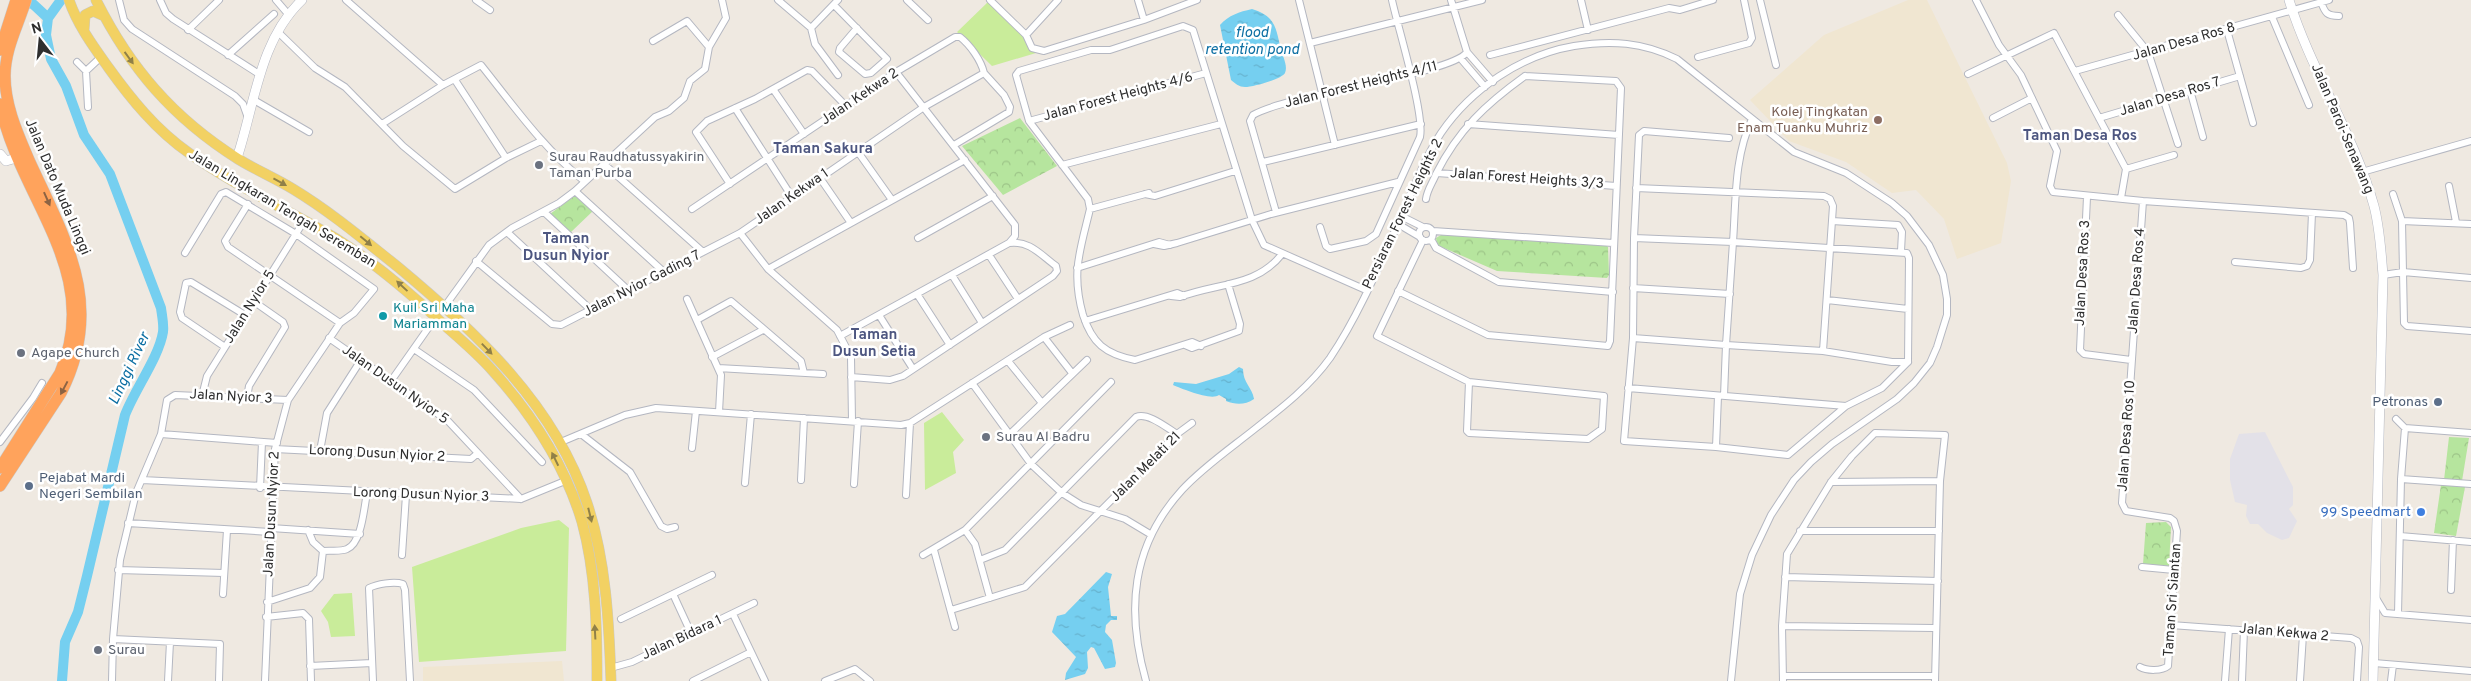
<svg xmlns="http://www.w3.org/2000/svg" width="2471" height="681" font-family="Overpass,sans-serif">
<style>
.industrial{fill:#e3e1e8}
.education{fill:#f0e6d1}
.forest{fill:url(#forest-crowns)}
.pitch{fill:#c9ec9a}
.water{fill:url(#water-ripples)}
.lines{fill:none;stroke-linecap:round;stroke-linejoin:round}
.river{stroke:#75cff0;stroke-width:10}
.street-casing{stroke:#b4b7c1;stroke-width:8}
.secondary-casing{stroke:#b4b7c1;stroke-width:10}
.primary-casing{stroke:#c9c9c9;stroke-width:11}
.highway-casing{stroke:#c9c9c9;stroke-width:12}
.street{stroke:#fff;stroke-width:6}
.secondary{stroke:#fff;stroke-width:9}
.primary{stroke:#f2d163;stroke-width:10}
.highway{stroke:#ffa35c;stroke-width:11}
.oneway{fill:#908048}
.oneway2{fill:#8c6343}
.education-dot{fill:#8d6e63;stroke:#fff;stroke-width:2}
.worship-dot{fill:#6b7280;stroke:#fff;stroke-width:2}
.culture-dot{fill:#0f9aa8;stroke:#fff;stroke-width:2}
.service-dot{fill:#5c6f8a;stroke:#fff;stroke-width:2}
.shop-dot{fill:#3f7fe0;stroke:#fff;stroke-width:2}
.labels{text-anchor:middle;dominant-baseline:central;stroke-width:5;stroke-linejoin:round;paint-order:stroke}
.street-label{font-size:14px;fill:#2e2e2e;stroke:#fff}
.education-label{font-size:14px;fill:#785e54;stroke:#fff;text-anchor:end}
.worship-label{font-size:14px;fill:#5b616d;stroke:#fff;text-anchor:start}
.culture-label{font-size:14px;fill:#0d838f;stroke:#fff;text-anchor:start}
.service-label{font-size:14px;fill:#4e5e75;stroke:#fff;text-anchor:end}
.shop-label{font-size:14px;fill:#366cbe;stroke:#fff;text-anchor:end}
.water-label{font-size:15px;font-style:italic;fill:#0d6fa3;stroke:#fff}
.neighbourhood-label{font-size:15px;font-weight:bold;fill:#4d5680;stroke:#fff}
</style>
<defs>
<pattern id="forest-crowns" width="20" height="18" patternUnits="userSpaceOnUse" patternTransform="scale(1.25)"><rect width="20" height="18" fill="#b6e59e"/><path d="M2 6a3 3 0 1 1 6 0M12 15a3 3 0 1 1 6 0" fill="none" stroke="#9dc588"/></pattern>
<pattern id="water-ripples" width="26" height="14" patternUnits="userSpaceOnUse" patternTransform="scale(1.25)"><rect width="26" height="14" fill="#75cff0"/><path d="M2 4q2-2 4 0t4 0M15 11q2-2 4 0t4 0" fill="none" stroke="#66b2ce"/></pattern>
</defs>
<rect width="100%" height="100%" fill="#efe9e1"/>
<!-- industrial -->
<path class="industrial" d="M2265 432 2293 487V505L2289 509 2297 521 2289 538 2282 540 2267 533 2258 524H2250L2246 516 2247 505 2235 502 2230 480V459L2239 434Z"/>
<!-- education -->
<path class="education" d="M1908 0H1927L2007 163 2011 181 2001 243 1957 259 1944 219 1916 190 1892 193 1846 162 1789 141 1750 100 1824 35Z
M562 661 564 681H423V667Z"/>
<!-- forest -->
<path class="forest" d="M1020 118 1057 166 1003 195 962 146Z
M577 194 594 210 570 233 550 214Z
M1441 235 1604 243 1608 247 1609 275 1607 278 1497 271 1437 245 1436 238Z
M2449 437 2469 438 2462 481 2444 480Z
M2441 485 2465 487 2456 536 2434 533Z
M2166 522 2171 527 2169 566 2143 564 2146 523Z"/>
<!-- pitch -->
<path class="pitch" d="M988 2 1024 36 1029 48 1036 53 992 66 957 32Z
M942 412 964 440 953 452 956 473 925 490 924 423Z
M559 520 569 528 566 651 419 662 412 567 521 528Z
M352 593 355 636 331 637 328 622 321 611 334 594Z"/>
<!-- water -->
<path class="water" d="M1252 9C1276 16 1276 29 1281 50 1283 57 1288 66 1285 73 1282 79 1253 87 1245 87 1239 87 1236 84 1231 80L1220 25C1229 15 1239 12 1252 9Z
M1239 367 1243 369C1243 383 1252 387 1254 399 1245 405 1236 405 1226 401V399L1219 395C1211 401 1183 389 1173 385L1174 382 1196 384 1229 374Z
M1106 572 1112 574 1108 587 1111 616H1117V620H1111L1106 625 1105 632 1112 640 1116 663 1115 667 1105 669 1094 648 1091 647 1087 652 1088 668 1085 674 1065 680 1066 673 1076 657 1052 632 1057 616 1065 614Z"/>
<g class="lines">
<!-- river -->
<path class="river" d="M61 0 48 18 46 35 51 59 66 86 84 135 110 174 161 308C162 316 164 324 163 332 159 357 135 389 125 415L87 576 78 612 65 642 62 681
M18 1 33 4 48 18"/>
<defs>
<path id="street" d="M119 0 124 20 132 29 235 96 243 104 248 118
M160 0 166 13 173 19 259 74
M276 0 288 14
M346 0 443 85
M476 0 490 10
M778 0 811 28 815 44 838 75
M907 0 928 20
M990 0 1026 35 1032 48 1044 51 1144 20 1197 0
M1138 0 1144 20
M1299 0 1335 145
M1451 0 1467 52 1493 82
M1581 0 1588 30
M1760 0 1776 65
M1976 0 1999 45 2021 75 2057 151 2050 186 2053 192 2143 201 2344 215 2349 218 2350 223 2353 268
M2321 2C2325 13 2327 16 2339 16
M834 5 887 59 871 73 865 74 839 52 840 48 857 28
M2118 15 2148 52 2178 144
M2272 17 2309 105
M811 28 838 0
M188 30 219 0
M2227 30 2253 123
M278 32 315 68 345 87 403 146 455 189 506 158 541 141
M1026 35 1058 0
M653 41 687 21 709 47
M1310 43 1482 0
M228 55 274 14
M1490 55 1669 8 1680 10 1713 0
M1698 57 1749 43 1752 38 1744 0
M1461 59 1485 87
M77 62 86 71
M2075 71 2329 0
M896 72 1015 225V236L1009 243
M1968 74 2054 33 2126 169 2121 198
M455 80 506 158
M773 89 804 134
M2190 90 2203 137
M254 100 309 132
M88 107 86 71 101 57
M735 108 792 197
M1993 118 2032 98
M2099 118 2240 76
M1029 121 1206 73
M382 124 443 85 481 65C513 105 543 148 584 181
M1468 124 1619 135
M1729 138 1644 131 1639 135 1634 238 1633 338 1624 441 1716 447 1788 455 1846 406
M954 145 1009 112 1010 107 1004 95 984 73
M858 152 892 200
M1263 162 1421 124
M604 164 703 252
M1062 165 1221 124
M2126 169 2174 155
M2362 172 2471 141
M1437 173 1616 186
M820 178 851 223
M730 184 696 132 707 121 755 99 807 70 812 71 846 106
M2449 186 2456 222
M1636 188 1824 196 1830 199 1833 206 1823 351
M575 191 665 273
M1145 194 1155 196 1235 171
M2393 194 2402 221
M2087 197 2080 350 2084 354 2131 360
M1426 199C1427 190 1433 182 1436 174 1458 130 1486 104 1525 76
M248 204 225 241 228 247 340 323
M692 209 896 72 955 37H960C970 45 981 60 984 73
M1090 209 1149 193
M544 212 629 291
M1276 212 1250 121 1253 115C1288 94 1453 74 1467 52
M1401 216 1423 227
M1832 221 1898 225 1902 232 1901 251
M1398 224 1420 237
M2471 224 2402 221 2404 323 2407 326 2471 331
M1320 227 1326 246 1330 249 1366 241 1376 234 1420 137C1425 115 1398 28 1392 0
M1419 234a7 7 0 1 1 14 0a7 7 0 1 1-14 0Z
M1433 231 1613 243
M507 232 591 310
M740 233 768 269 837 330 851 357 852 421
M918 238 993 196
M1634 238 1733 242C1736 201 1734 157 1752 119
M1431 239 1436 248 1499 282 1613 292
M1423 240 1377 336 1469 382 1604 396 1602 429 1588 439 1469 433 1467 431 1469 382
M1733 242 1907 253 1909 258 1908 362H1892L1823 351 1726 345Z
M1154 244 1164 246 1177 243 1271 214 1398 182
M185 253 221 194 226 192 296 234 374 289 354 313 340 323 288 400 275 449 265 681
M989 255 1018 299
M476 261 552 324 561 325 740 233 924 107 984 73
M2235 262 2301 268 2307 266 2310 260 2312 213
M1077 268 1159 242 1170 245
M768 269 965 160
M952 275 982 323
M2383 275 2403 272 2471 278
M1633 288 1730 294
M1398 291 1488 335 1608 346 1610 341 1621 88 1616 81 1525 76
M917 294 950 345
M1171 296 1180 297C1216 283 1257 287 1282 254
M687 299 721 375 719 412
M1827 300 1908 309
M445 306 489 245 512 228 559 203 575 191 655 117 669 111 684 98 690 81 705 69 709 47 726 18 722 0
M879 315 913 369
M697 320 731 301 801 361 804 373
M1085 321 1177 293 1184 296
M840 336 1009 243C1029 240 1041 255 1056 266L1057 271 1053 276 903 376 890 380 851 377
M1044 337 1072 373
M329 338 448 421 521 499
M1633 338 1726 345 1724 396
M1185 345 1192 348 1239 331 1240 324 1228 284
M1201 346 1192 342 1135 360C1105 354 1092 343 1083 315 1071 272 1080 251 1090 209L1088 199 1029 121 1016 75 1019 71 1091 50H1110L1183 26 1193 30 1252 220 1264 245 1366 290
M225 347 182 318 180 312 186 283 191 282 245 315
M414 349 474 390 542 462
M712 357 763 330
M1008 361 1042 403
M718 368 823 374
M391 381 436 317
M972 383 1031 464 1062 493 1081 505 1125 519 1150 534
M1628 388 1846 406 1882 388 1908 362
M202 396 207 376 304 221
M247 398 249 386 285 327 283 322 253 301
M2396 419 2405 428 2471 433
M161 434 277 443
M581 434 630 472 661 526 667 529 675 527
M1010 434 1087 360
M0 442 33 398 42 383
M561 442 625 415 656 408 901 425 910 423 1044 337 1070 325
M1716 447 1718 396
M692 448 696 411
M275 449 471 459 478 453
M320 451 327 413 361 360
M2401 479 2471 484
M142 480 521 499 565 481
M801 480 804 418
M1831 482 1940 481
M745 483 751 414
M854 484 858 421
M260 488 262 442
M906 495 910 423
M128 523 270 532
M271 528 360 534
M308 530 313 542 323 551
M965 530 975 544 990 598
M1800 531H1939
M2400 536 2471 542
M934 550 955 627
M323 551C330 550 341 552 347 549 362 543 364 507 367 493
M402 555 406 495
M923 555 965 530 1111 382
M980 560 1005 550 1136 417C1148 412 1167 428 1177 434
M2142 567 2174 570
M118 570 224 573
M1785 577 1938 581
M2451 590 2453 540
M223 594 227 530
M673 594 691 633
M2376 598 2385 613 2471 620
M267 602 310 588 320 577 323 551
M951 610 1025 587 1177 434 1192 423
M733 614 765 681
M2398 614 2401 479 2405 428
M266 617 303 613 309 619 311 681
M621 619 712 575
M2171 625 2351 638 2357 641 2359 647 2357 681
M1782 626 1934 628
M113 639 220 644 219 681
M610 662 614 667 632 662 754 603
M2374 663 2471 671
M310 666 372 663
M2140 667C2147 671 2162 671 2168 666L2177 531 2174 521 2170 518 2126 511 2122 503 2143 201
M1783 676H1935
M112 681 113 639 120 560 136 493 161 434 167 400 175 395 288 400
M168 681 170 642
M373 681 369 588C377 584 394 581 403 584L405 590 410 681
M693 681 751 652
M825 681 855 669 870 681
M1146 681C1126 611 1131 546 1182 490 1203 467 1231 448 1256 428 1283 407 1310 386 1330 358 1359 315 1380 264 1401 217 1414 188 1424 159 1441 133 1471 89 1521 55 1574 46 1611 40 1643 42 1677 59L1794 152 1846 173 1892 203 1907 216 1929 245 1943 275 1947 299V315L1937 347 1930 363 1914 383 1897 399 1832 444 1811 462 1794 480 1771 515 1752 555 1740 594 1731 681
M1783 681 1782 626 1787 554 1831 482 1852 456 1875 433 1945 435 1940 481 1935 681
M2225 681 2229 629
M2242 681 2244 630
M2300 681 2303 635
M2391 681 2393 665"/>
<path id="secondary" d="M2289 0C2311 71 2354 134 2374 206 2380 229 2381 252 2383 275L2373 681
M0 154 6 161 23 156
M237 158C255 104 259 41 302 0"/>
<path id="primary" d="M69 0C77 24 93 46 108 67 131 99 156 130 189 153 235 186 287 209 335 238 374 262 408 291 442 323 459 338 477 353 492 370 531 413 565 465 582 522 596 573 597 629 597 681
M96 0C130 68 173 118 238 159 256 170 275 178 293 189 331 212 364 240 398 267 475 331 555 405 587 503 606 560 609 622 611 681
M84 30 85 15 93 11 104 16"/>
<path id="highway" d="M0 50 16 0
M0 104C19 199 104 271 60 373L0 468
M0 486 61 393C106 305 66 241 29 160 18 134 5 106 5 76 5 49 18 26 26 0"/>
</defs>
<!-- street casing -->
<use href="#street" class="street-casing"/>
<!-- secondary casing -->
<use href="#secondary" class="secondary-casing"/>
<!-- primary casing -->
<use href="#primary" class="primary-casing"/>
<!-- highway casing -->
<use href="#highway" class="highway-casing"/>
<!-- street -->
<use href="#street" class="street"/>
<!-- secondary -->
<use href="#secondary" class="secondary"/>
<!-- primary -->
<use href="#primary" class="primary"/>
<!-- highway -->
<use href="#highway" class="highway"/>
</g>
<!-- one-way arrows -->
<defs><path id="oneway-solid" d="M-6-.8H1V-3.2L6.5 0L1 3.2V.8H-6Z" transform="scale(1.25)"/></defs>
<g class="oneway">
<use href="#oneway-solid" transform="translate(129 58) rotate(54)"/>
<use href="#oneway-solid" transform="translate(280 182) rotate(29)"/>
<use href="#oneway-solid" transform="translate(366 241) rotate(40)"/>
<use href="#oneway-solid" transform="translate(402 286) rotate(-137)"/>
<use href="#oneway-solid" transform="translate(487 349) rotate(46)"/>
<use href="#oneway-solid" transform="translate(555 459) rotate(-116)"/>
<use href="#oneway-solid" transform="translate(590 515) rotate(76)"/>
<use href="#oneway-solid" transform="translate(595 632) rotate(-93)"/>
</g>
<g class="oneway2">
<use href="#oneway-solid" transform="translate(47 199) rotate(66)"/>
<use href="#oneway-solid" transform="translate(64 388) rotate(118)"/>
</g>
<!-- markers -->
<circle class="education-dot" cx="1878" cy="120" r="5"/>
<g class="worship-dot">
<circle cx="539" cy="165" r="5"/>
<circle cx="21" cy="353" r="5"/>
<circle cx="986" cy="437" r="5"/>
<circle cx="98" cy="650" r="5"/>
</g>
<circle class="culture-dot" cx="383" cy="316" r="5"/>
<g class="service-dot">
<circle cx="2438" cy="402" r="5"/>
<circle cx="29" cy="486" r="5"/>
</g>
<circle class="shop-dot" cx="2421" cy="512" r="5"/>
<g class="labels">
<!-- street labels -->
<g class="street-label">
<text transform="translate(2184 42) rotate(-16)">Jalan Desa Ros 8</text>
<text transform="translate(1361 85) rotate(-14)">Jalan Forest Heights 4/11</text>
<text transform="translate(860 97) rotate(-34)">Jalan Kekwa 2</text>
<text transform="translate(1118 97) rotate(-15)">Jalan Forest Heights 4/6</text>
<text transform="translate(2170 97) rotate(-17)">Jalan Desa Ros 7</text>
<text transform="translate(2342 129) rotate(67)">Jalan Paroi-Senawang</text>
<text transform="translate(1527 179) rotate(4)">Jalan Forest Heights 3/3</text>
<text transform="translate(57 187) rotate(67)">Jalan Dato Muda Linggi</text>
<text transform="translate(792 197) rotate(-35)">Jalan Kekwa 1</text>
<text transform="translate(282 209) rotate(31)">Jalan Lingkaran Tengah Seremban</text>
<text transform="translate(1403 214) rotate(-64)">Persiaran Forest Heights 2</text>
<text transform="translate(2083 273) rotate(-87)">Jalan Desa Ros 3</text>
<text transform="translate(2137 281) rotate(-86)">Jalan Desa Ros 4</text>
<text transform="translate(642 284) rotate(-27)">Jalan Nyior Gading 7</text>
<text transform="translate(250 307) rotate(-58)">Jalan Nyior 5</text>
<text transform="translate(395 385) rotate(35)">Jalan Dusun Nyior 5</text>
<text transform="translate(231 397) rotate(3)">Jalan Nyior 3</text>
<text transform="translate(2127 436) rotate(-86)">Jalan Desa Ros 10</text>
<text transform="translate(377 454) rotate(3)">Lorong Dusun Nyior 2</text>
<text transform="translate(1146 467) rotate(-45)">Jalan Melati 21</text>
<text transform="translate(421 495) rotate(2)">Lorong Dusun Nyior 3</text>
<text transform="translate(272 514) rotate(-87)">Jalan Dusun Nyior 2</text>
<text transform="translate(2173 600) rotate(-86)">Taman Sri Siantan</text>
<text transform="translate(2284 633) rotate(5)">Jalan Kekwa 2</text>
<text transform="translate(682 638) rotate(-25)">Jalan Bidara 1</text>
</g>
<!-- education labels -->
<g class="education-label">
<text x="1868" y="112">Kolej Tingkatan<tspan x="1868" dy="16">Enam Tuanku Muhriz</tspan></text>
</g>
<!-- worship labels -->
<g class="worship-label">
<text x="549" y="157">Surau Raudhatussyakirin<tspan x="549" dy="16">Taman Purba</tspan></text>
<text x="31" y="353">Agape Church</text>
<text x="996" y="437">Surau Al Badru</text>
<text x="108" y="650">Surau</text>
</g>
<!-- culture labels -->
<g class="culture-label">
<text x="393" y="308">Kuil Sri Maha<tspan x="393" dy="16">Mariamman</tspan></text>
</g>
<!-- service labels -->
<g class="service-label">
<text x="2428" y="402">Petronas</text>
<text x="39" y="478" text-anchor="start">Pejabat Mardi<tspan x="39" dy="16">Negeri Sembilan</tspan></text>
</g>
<!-- shop labels -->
<g class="shop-label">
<text x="2411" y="512">99 Speedmart</text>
</g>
<!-- water labels -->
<g class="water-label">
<text x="1252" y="33">flood<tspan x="1252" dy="17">retention pond</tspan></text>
<text transform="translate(130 369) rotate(-65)">Linggi River</text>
</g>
<!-- neighbourhood labels -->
<g class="neighbourhood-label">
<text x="2080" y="136">Taman Desa Ros</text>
<text x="823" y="149">Taman Sakura</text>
<text x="566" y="239">Taman<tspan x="566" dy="17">Dusun Nyior</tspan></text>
<text x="874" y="335">Taman<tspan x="874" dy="17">Dusun Setia</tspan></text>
</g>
</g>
<!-- north arrow -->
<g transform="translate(40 40) rotate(344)" stroke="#ffffff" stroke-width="4" paint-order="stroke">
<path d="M0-4L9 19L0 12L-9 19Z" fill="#2e2e2e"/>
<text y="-8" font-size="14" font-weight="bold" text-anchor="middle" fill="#2e2e2e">N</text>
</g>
</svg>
